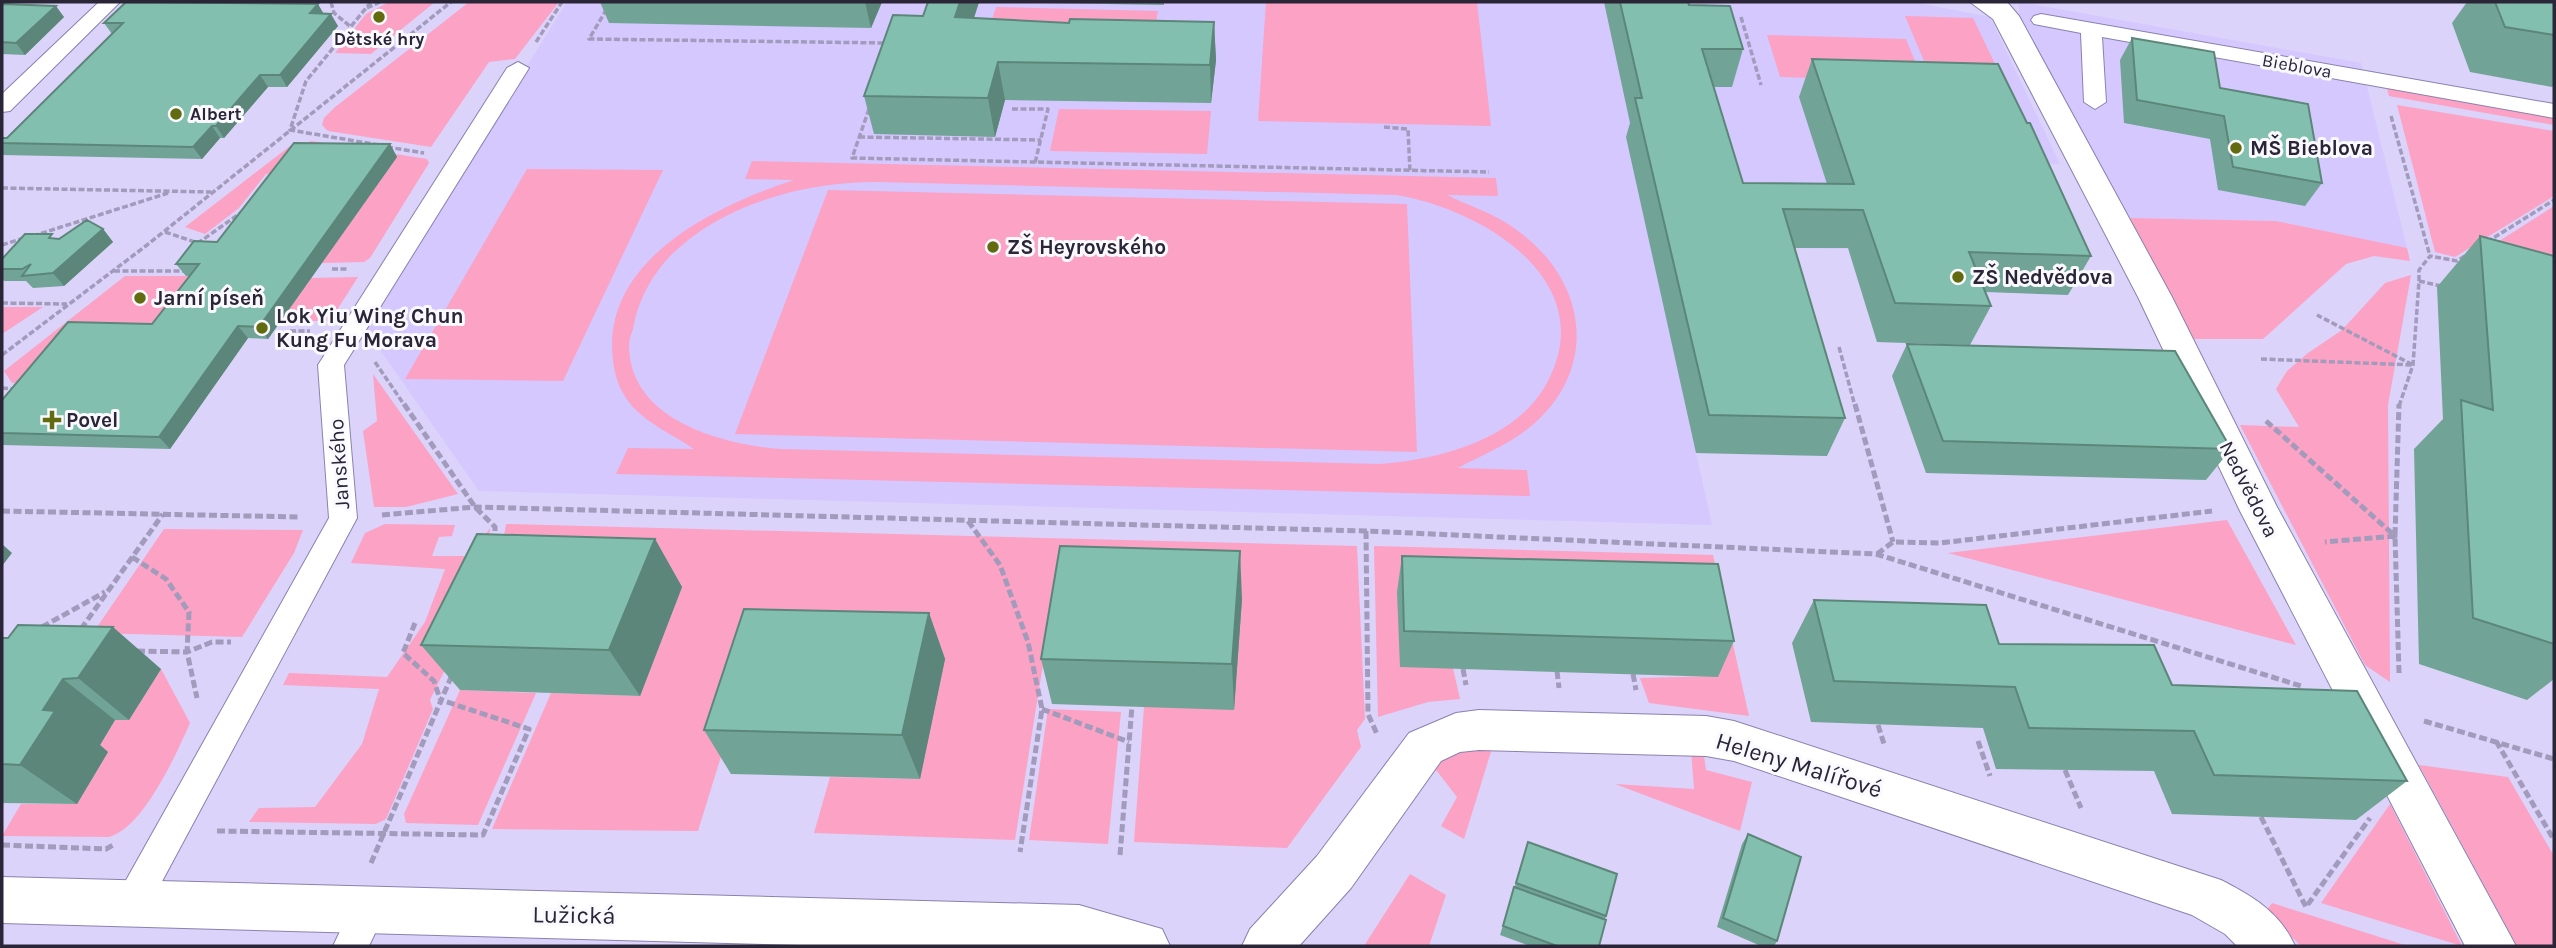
<svg xmlns="http://www.w3.org/2000/svg" width="2556" height="948" font-family="Karla,sans-serif">
<style>
.built{fill:#d4c8ff}
.green{fill:#fca2c5;fill-rule:evenodd}
.lines{fill:none;stroke-linecap:round;stroke-linejoin:round}
.lane-casing{stroke:#8b81ad;stroke-width:2}
.street-casing{stroke:#8b81ad;stroke-width:2}
.path-far1{stroke:#a29bbb;stroke-width:3.5;stroke-dasharray:6 2.5;stroke-linecap:butt}
.path{stroke:#a29bbb;stroke-width:5;stroke-dasharray:8 3.5;stroke-linecap:butt}
.lane{fill:#fff;fill-rule:evenodd}
.street{fill:#fff;fill-rule:evenodd}
.wall{fill:#71a496}
.shaded-wall{fill:#5c867a}
.building{fill:#83bfae;stroke:#5c867a;stroke-width:2}
.poi-dot{fill:#636b10;stroke:#faf9fe;stroke-width:2.5}
.labels{text-anchor:middle;dominant-baseline:central;stroke-width:6;stroke-linejoin:round;paint-order:stroke}
.far-poi-label{font-size:18px;font-weight:bold;fill:#2a2537;stroke:#faf9fe}
.far-street-label{font-size:18px;fill:#2a2537;stroke:#faf9fe}
.poi-label{font-size:21px;font-weight:bold;fill:#2a2537;stroke:#faf9fe;text-anchor:start}
.street-label{font-size:21px;fill:#2a2537;stroke:#faf9fe}
.near-street-label{font-size:24px;fill:#2a2537;stroke:#faf9fe}
</style>
<rect width="100%" height="100%" fill="#dbd3fa"/>
<!-- built -->
<path class="built" d="M567 2H1913L1990 17 2060 164 2012 162 2068 295 1950 290 1970 345 1877 342 1848 249 1770 248 1827 456 1696 453 1712 525 479 491 364 327Z
M2019 2 2361 63 2407 248 2276 221 2130 218 2019 17Z"/>
<!-- green -->
<path class="green" d="M389 2H435L371 54 335 53 366 14Z
M469 2H559L515 59 489 62 431 147 328 131 322 125 324 118 334 108Z
M1266 2H1477L1491 126 1258 121Z
M996 7 1158 11 1151 50 983 48Z
M1905 16 1973 18 2007 89 1935 87Z
M1767 35 1906 39 1923 81 1780 77Z
M2386 85 2554 115V125L2389 96Z
M2397 105 2554 131V196L2455 257 2435 252Z
M1059 109 1211 111 1207 154 1050 151Z
M312 141 427 159 429 163 370 258 364 262 322 263 288 173 266 174 239 208 205 234 185 227 290 146Z
M752 161 1496 178 1498 196 1447 195C1469 206 1493 213 1514 228 1584 276 1601 362 1536 422 1513 443 1484 454 1458 468L1527 470 1530 496 616 474 628 448 694 449C675 436 648 424 632 406 617 388 613 370 612 347 611 254 721 204 794 180L745 179ZM877 182 1396 195C1484 209 1606 284 1544 388 1512 441 1436 460 1379 464L780 449C721 444 629 420 629 345 629 338 633 331 634 324 639 298 653 274 671 255 724 203 805 182 877 182Z
M527 169 663 170 563 381 405 379Z
M828 190 1407 204 1417 452 735 434Z
M2554 206V289L2460 266Z
M2130 218 2276 221 2407 248 2410 261 2374 256 2346 264 2263 339H2194Z
M2411 275 2388 405 2390 682 2365 665 2240 425 2299 427 2276 389 2287 371 2308 353 2342 330 2385 283Z
M125 276H208L163 336 38 384 12 383 4 371Z
M358 277 330 321H280L311 278Z
M2 307H43L2 334Z
M373 374 458 494 406 507H374L363 431 377 421Z
M2227 520 2296 645 1948 553Z
M385 524 455 525 452 536 439 537 432 556H470L490 528 485 588 430 700 433 709 386 819 376 824 249 822 259 808 315 807 362 744 379 689 283 685 289 673 387 677 425 622 445 569 351 563 365 533Z
M506 524 1357 546 1365 719 1357 730 1361 747 1287 848 1134 842 1144 707 1044 658 1015 840 814 833 830 777 920 779 753 653 698 831 492 829 551 693 640 696 497 579Z
M164 529 303 530 294 553 242 637 93 633Z
M1374 546 1713 555 1749 716 1649 703 1640 678 1718 676 1453 668 1460 699 1428 702 1378 717Z
M161 669 190 723C176 755 143 828 109 837L2 836 21 804H77L108 752 97 750 115 720H129Z
M460 690 536 693 478 825 406 823 404 814Z
M1048 709 1121 712 1108 844 1029 840Z
M1494 742 1464 839 1441 826 1457 797 1433 766 1462 749Z
M1703 749 1706 770 1752 782 1740 831 1615 784 1694 789 1691 750Z
M2419 765 2508 777 2554 856V946H2517Z
M2390 804 2462 946 2321 903Z
M1410 874 1446 895 1429 946H1364Z
M2272 903 2408 946H2301L2266 911Z"/>
<g class="lines">
<defs>
<path id="lane" d="M99 2H120L10 111 2 112V94Z
M2041 14 2554 104V118L2102 37 2106 102 2095 109 2084 102 2081 33 2034 24 2031 20 2034 16Z
M518 62 529 68 344 365 357 518 144 915 132 920 120 915 114 903 120 891 329 518 318 365 507 68Z
M368 893 380 898 386 910 369 946H333L356 898Z"/>
<path id="street" d="M1970 2H2007L2019 16 2172 297 2277 507 2516 946H2465L2240 511 2138 297 1993 19Z
M1479 710 1706 716 1734 721 2221 880C2252 896 2280 912 2295 946H2237L2225 934 2192 915 1734 761 1706 756 1479 750 1460 752 1441 761 1351 888 1299 946H1242L1250 929 1317 856 1409 733 1456 713Z
M2 877 1079 905 1162 929 1170 946H837L2 923Z"/>
</defs>
<!-- lane casing -->
<use href="#lane" class="lane-casing"/>
<!-- street casing -->
<use href="#street" class="street-casing"/>
<!-- path-far1 -->
<path class="path-far1" d="M331 2 334 13 351 27
M371 2 306 81 290 130 379 145
M611 2 589 39 886 43
M367 8 380 2
M1741 17 1761 85
M536 42 562 2
M869 109 852 158 1489 172
M1012 109H1048L1035 163
M2391 116 2430 256
M1384 127 1408 129 1410 172
M859 137 1041 140
M387 147 424 153
M2 188 211 192
M165 232 198 243 242 212
M33 236 168 193
M2487 242 2554 200
M2 245 24 238
M332 269H348
M114 271H185
M2419 281V270L2430 256 2457 261 2465 256
M2 303 67 304
M290 331H310
M1839 347 1855 406
M2 355 147 245 451 2
M2261 359 2413 365 2317 315
M375 362 405 406
M2 388 15 389
M2399 406 2413 365 2419 281 2441 286"/>
<!-- path -->
<path class="path" d="M404 404 475 507 495 527V538
M1855 404 1893 542
M2266 421 2395 536 2325 542
M2 511 299 517
M382 515 475 507 1366 531 1876 554 2301 686
M968 521 1000 565 1028 642 1042 709 1020 852
M1366 531 1368 714 1377 734
M1877 554 1893 542 1940 543 2212 511
M132 557 166 579 189 612 187 652 197 698
M415 623 403 653 434 681 440 699
M42 627 105 592
M81 629 163 514
M137 651 187 652 212 642H231
M1463 669 1466 685
M1557 671 1559 688
M2399 673 2395 536 2399 404
M1633 674 1636 690
M1042 709 1129 742
M2424 721 2554 759
M1878 725 1884 744
M1978 741 1990 776
M2496 741 2554 840
M2065 770 2081 808
M2261 817 2306 907 2370 818
M217 831 483 835 529 729 441 700
M2 845 106 849 115 844
M1120 855 1132 706
M371 863 452 675"/>
<!-- lane -->
<use href="#lane" class="lane"/>
<!-- street -->
<use href="#street" class="street"/>
</g>
<!-- wall -->
<path class="wall" d="M600 2H882L871 28 609 23Z
M979 2 974 18 1069 23 1214 22 1216 60 1211 103 1005 100 995 137 874 134 864 96 923 16Z
M982 2H1164V5Z
M1604 2H1688L1689 5 1743 49 1732 87H1714L1743 183 1827 184 1799 97 1812 59 2091 256 2068 295 1985 292 1991 306 1970 345 1877 342 1848 248H1795L1845 418 1827 456 1696 453 1626 137 1630 123Z
M2467 2H2554V85L2552 87 2470 72 2452 23Z
M2 4 64 17 25 55 2 54Z
M323 13 338 26 287 87H268L224 138H220L202 159 2 155V138H7L112 34 104 23Z
M2132 38 2220 88 2322 183 2305 206 2218 190 2210 139 2124 123 2120 60Z
M390 144 397 157 268 339 248 338 170 449 2 445V400L152 324 190 276H186L176 264Z
M103 229 113 242 64 286 33 288 26 281H4L2 278V259L56 239Z
M2480 236 2554 256V679L2527 700 2419 664 2414 449 2443 419 2437 287Z
M1907 344 2231 449 2206 480 1926 473 1892 376Z
M655 539 682 587 640 696 460 690 421 645Z
M1402 556 1734 641 1718 677 1400 667 1397 592Z
M1242 599 1234 710 1052 704 1041 659Z
M1814 600 2172 685 2407 781 2356 820 2172 814 2154 771 1996 769 1983 728 1811 722 1792 643Z
M929 613 945 659 920 779 731 774 704 730Z
M2 638 161 669 129 720H115L100 745 108 752 77 804 2 803Z
M1748 834 1777 941 1774 946H1761L1717 927 1742 844Z
M1528 842 1606 916 1599 946H1530L1500 935Z"/>
<!-- shaded-wall -->
<path class="shaded-wall" d="M865 2H882L871 28Z
M960 2H979L962 55 955 17Z
M318 4 325 16 310 13Z
M56 6 64 17 25 55 16 43Z
M331 14 338 26 287 87 280 75Z
M1214 22 1216 60 1211 103 1210 65Z
M998 62 1005 100 995 137 988 98Z
M260 75 268 87 224 138 216 126Z
M212 126 220 138 202 159 193 147Z
M390 144 397 157 268 339 259 327Z
M103 229 113 242 64 286 53 273Z
M238 326 248 338 170 449 159 437Z
M655 539 682 587 640 696 609 650Z
M2 544 12 553 2 566Z
M1240 551 1242 599 1234 710 1232 664Z
M929 613 945 659 920 779 902 735Z
M113 627 161 669 129 720 78 678Z
M63 679 115 720 100 745 108 752 77 804 20 765 43 710Z"/>
<!-- building -->
<path class="building" d="M126 2 318 4 310 13 331 14 280 75H260L216 126H212L193 147 2 143V138H7L123 23H104Z
M928 2H960L955 17 1069 23 1070 19 1214 22 1210 65 998 62 988 98 864 96 893 15 923 16Z
M1620 2H1688L1689 5 1730 6 1743 49H1702L1743 183 1854 184 1812 59 1998 64 2027 123H2030L2091 256 1969 252 1991 306 1895 303 1863 210 1783 209 1845 418 1709 415 1635 98H1642Z
M2495 2H2554V35L2505 27Z
M2 4 56 6 16 43 2 42Z
M2132 38 2214 52 2220 88 2308 104 2322 183 2233 167 2224 116 2137 100Z
M294 143 390 144 259 327 238 326 159 437 2 433V400L68 322 152 324 199 264H176L180 259 194 241 217 242Z
M87 220 103 229 53 273 22 276 31 264 22 269H2V259L25 234H52L49 238 59 239Z
M2480 236 2554 256V644L2473 618 2461 400 2493 410Z
M1907 344 2175 351 2231 449 1943 441Z
M477 534 655 539 609 650 421 645Z
M1060 546 1240 551 1232 664 1041 659Z
M1402 556 1718 564 1734 641 1404 631Z
M1814 600 1986 605 1999 644 2154 645 2172 685 2357 691 2407 781 2214 775 2194 731 2029 728 2015 687 1834 681Z
M744 609 929 613 902 735 704 730Z
M18 625 113 627 78 678 63 679 43 710 55 711 20 765 2 764V638H8Z
M1748 834 1801 857 1777 941 1723 918Z
M1528 842 1617 874 1606 916 1516 883Z
M1514 887 1606 920 1599 946H1557L1503 926Z"/>
<!-- markers -->
<g class="poi-dot">
<circle cx="379" cy="17" r="7"/>
<circle cx="176" cy="114" r="7"/>
<circle cx="2236" cy="148" r="7"/>
<circle cx="993" cy="247" r="7"/>
<circle cx="1958" cy="277" r="7"/>
<circle cx="140" cy="298" r="7"/>
<circle cx="262" cy="328" r="7"/>
<path d="M48.5 409.5h7v7h7v7h-7v7h-7v-7h-7v-7h7z"/>
</g>
<g class="labels">
<!-- far-poi labels -->
<g class="far-poi-label">
<text x="379" y="39">Dětské hry</text>
<text x="190" y="114" text-anchor="start">Albert</text>
</g>
<!-- far-street labels -->
<g class="far-street-label">
<text transform="translate(2297 66) rotate(10)">Bieblova</text>
</g>
<!-- poi labels -->
<g class="poi-label">
<text x="2250" y="148">MŠ Bieblova</text>
<text x="1007" y="247">ZŠ Heyrovského</text>
<text x="1972" y="277">ZŠ Nedvědova</text>
<text x="154" y="298">Jarní píseň</text>
<text x="276" y="316">Lok Yiu Wing Chun<tspan x="276" dy="24">Kung Fu Morava</tspan></text>
<text x="66" y="420">Povel</text>
</g>
<!-- street labels -->
<g class="street-label">
<text transform="translate(339 464) rotate(-94)">Janského</text>
<text transform="translate(2249 489) rotate(63)">Nedvědova</text>
</g>
<!-- near-street labels -->
<g class="near-street-label">
<text transform="translate(1799 765) rotate(17)">Heleny Malířové</text>
<text transform="translate(574 915) rotate(1)">Lužická</text>
</g>
</g>
<!-- border -->
<rect width="2556" height="948" fill="none" stroke="#2a2537" stroke-width="7"/>
</svg>
